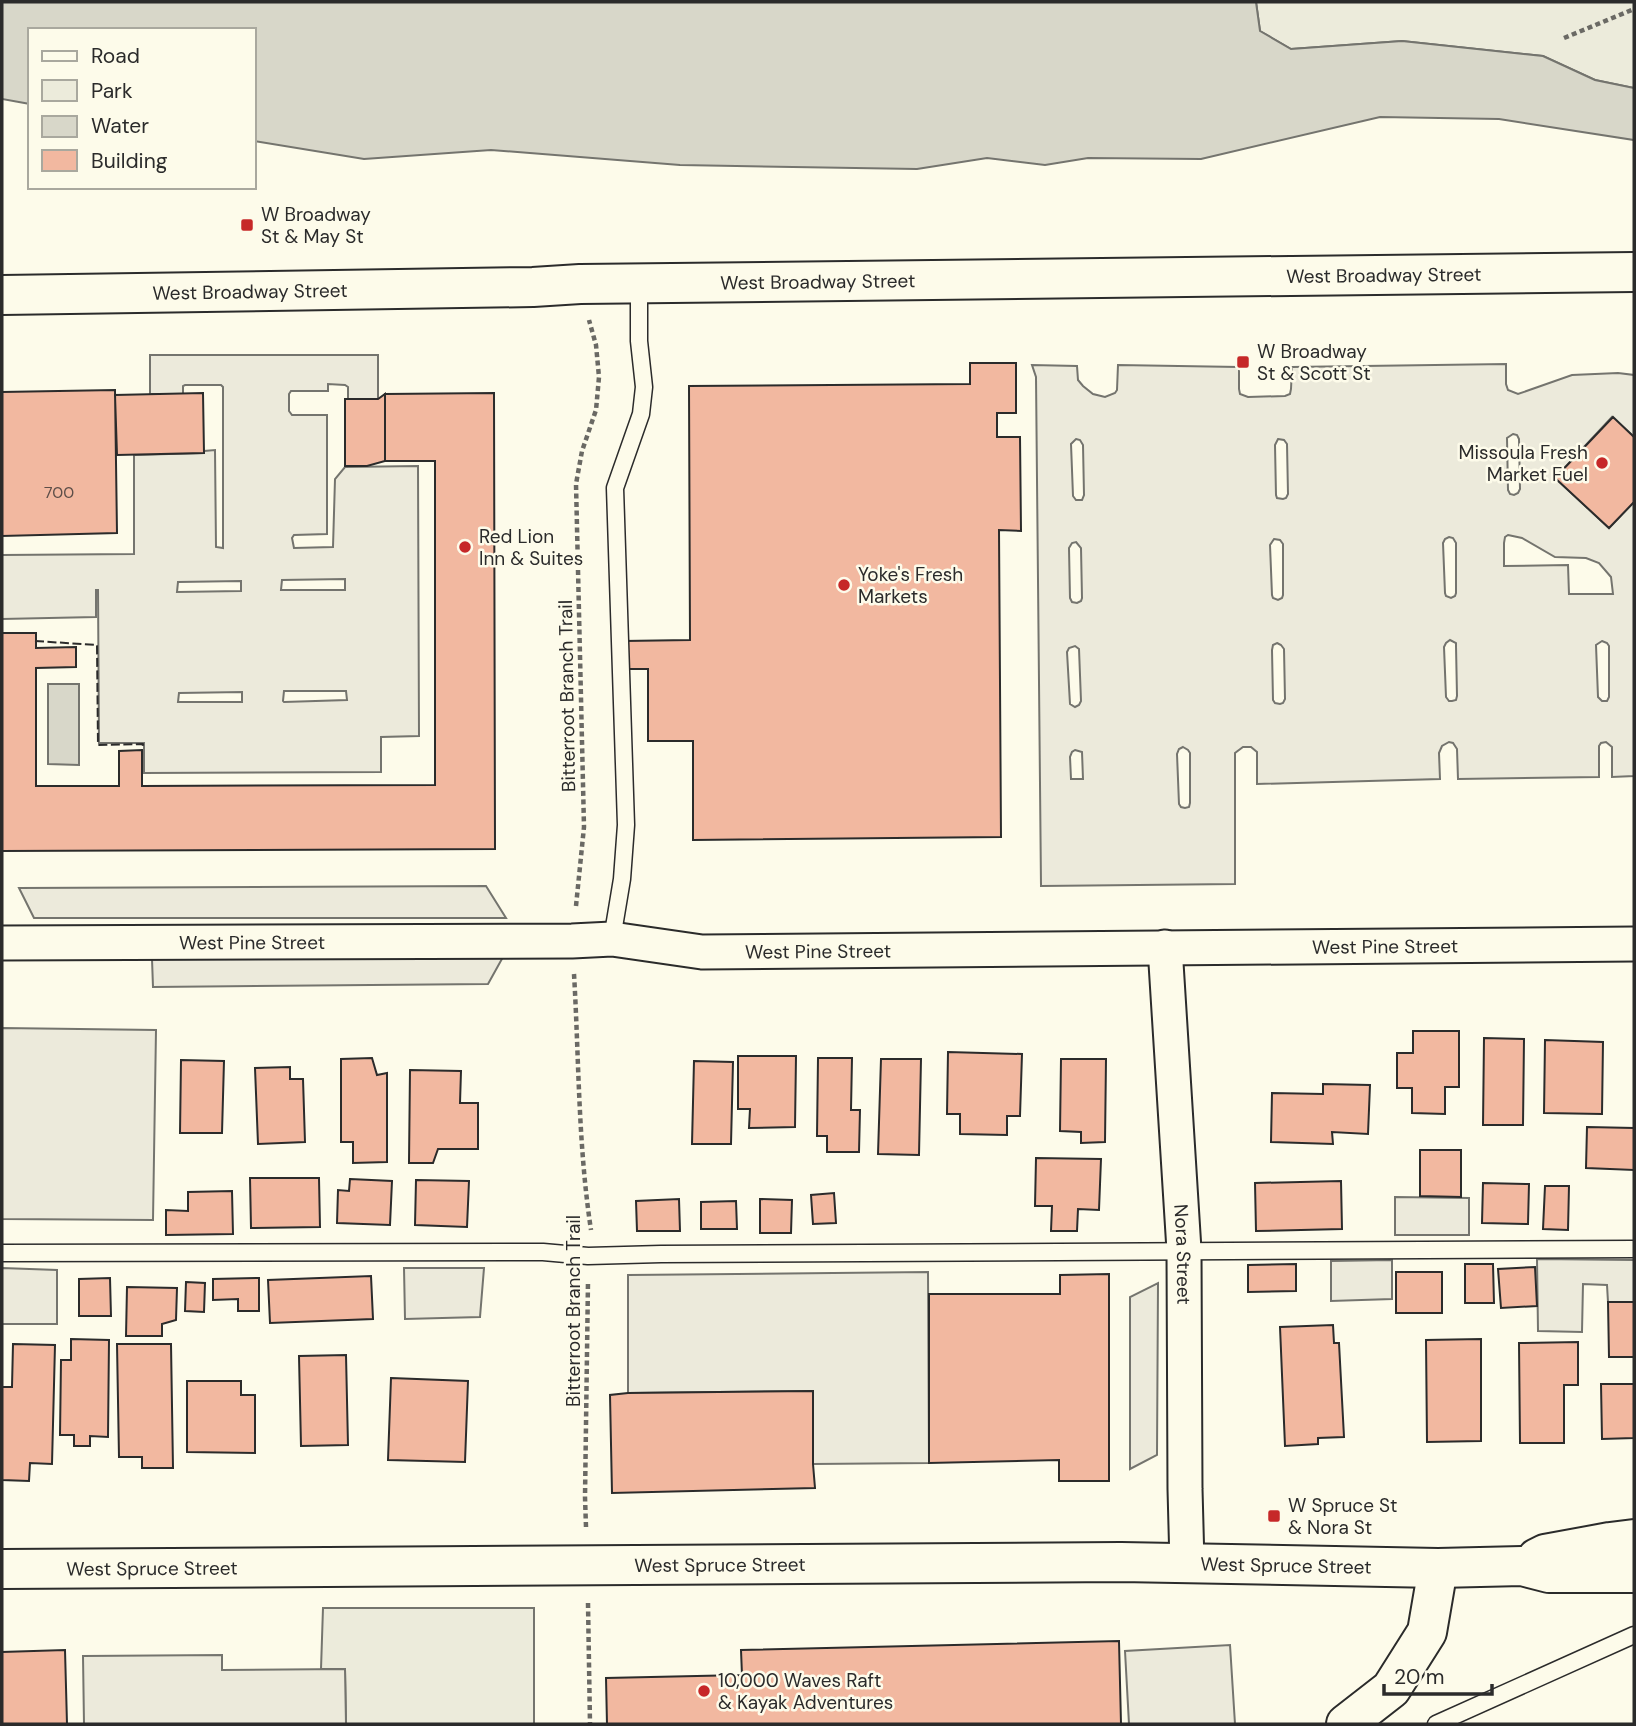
<svg xmlns="http://www.w3.org/2000/svg" width="1636" height="1726" font-family="'DM Sans',sans-serif">
<style>
.green{fill:#ecebdb;stroke:#74746e;stroke-width:2}
.parking{fill:#eceadb;stroke:#74746e;stroke-width:2;fill-rule:evenodd}
.water{fill:#d8d7c9;stroke:#74746e;stroke-width:2}
.building{fill:#f2b8a0;stroke:#2b2b2b;stroke-width:2}
.lines{fill:none;stroke-linecap:round;stroke-linejoin:round}
.lane-casing{stroke:#2b2b2b;stroke-width:19}
.street-casing{stroke:#2b2b2b;stroke-width:37}
.secondary-casing{stroke:#2b2b2b;stroke-width:42}
.primary-casing{stroke:#2b2b2b;stroke-width:42}
.path{stroke:#6a6964;stroke-width:4.5;stroke-dasharray:5 3.5;stroke-linecap:butt}
.lane{stroke:#fdfbea;stroke-width:16}
.street{stroke:#fdfbea;stroke-width:33}
.secondary{stroke:#fdfbea;stroke-width:38}
.primary{stroke:#fdfbea;stroke-width:38}
.fence{stroke:#2b2b2b;stroke-width:2;stroke-dasharray:9 3.5;stroke-linecap:butt}
.poi-dot{fill:#c62828;stroke:#fdfbea;stroke-width:2.5}
.labels{text-anchor:middle;dominant-baseline:central;stroke-width:5;stroke-linejoin:round;paint-order:stroke}
.number-label{font-size:16px;fill:#5d4e48}
.poi-label{font-size:19px;fill:#2b2b2b;stroke:#fdfbea;text-anchor:start}
.street-label{font-size:19px;fill:#2b2b2b;stroke:#fdfbea}
</style>
<rect width="100%" height="100%" fill="#fdfbea"/>
<!-- green -->
<path class="green" d="M1256 2H1634V88L1595 80 1543 56 1402 41 1291 49 1260 31Z
M323 1608H534V1724H346L345 1669H321Z"/>
<!-- parking -->
<path class="parking" d="M150 355H378V399H348V387L345 385 328 384V391H291L289 394V411L292 415H327V534L294 535 292 538 294 548 333 547 335 479 345 467 418 466 419 736 381 737V772L144 773V743H99L98 590H96V617L2 619V555L134 554V455L203 453 204 451 215 450 216 547 223 548V387L221 385H185L183 386V394H150ZM345 579V590H281L282 580ZM241 581V591L177 592 178 582ZM284 691H346L347 700 284 702 283 701ZM242 692V702H178L179 693Z
M1506 364V384L1508 390 1518 394 1572 375 1618 373 1634 375V437L1612 417 1555 478 1609 528 1634 502V776L1612 777V747L1606 742 1601 743 1599 746V777L1458 779 1457 749 1453 743 1449 742 1442 746 1439 753 1440 779 1257 784V752L1251 747H1243L1235 753V884L1041 886 1036 377 1032 365 1077 366 1078 380 1083 386 1093 394 1105 397 1115 393 1117 390 1118 365 1239 367V389L1240 394 1248 397 1285 396 1290 394 1291 389 1292 367ZM1513 434 1517 435 1519 439 1520 489 1518 493 1514 495 1510 494 1508 490 1507 438ZM1076 439 1080 440 1083 445 1084 495 1082 500H1076L1073 496 1071 444ZM1278 439 1284 440 1287 444 1288 494 1286 498 1283 499 1277 498 1276 495 1275 445ZM1508 535 1522 538 1555 557 1586 558 1599 563 1611 577 1613 594H1569L1568 565 1504 566V543L1505 537ZM1449 537 1453 538 1456 543V593L1455 596 1451 598 1446 596 1445 593 1443 543 1445 539ZM1274 539 1280 540 1283 544V595L1282 598 1278 600 1273 598 1272 595 1270 545ZM1076 542 1081 548 1082 598 1081 601 1077 603 1072 602 1070 598 1069 548 1072 543ZM1450 640 1456 643V646L1457 696 1456 700 1452 701H1449L1446 697 1444 647 1446 643ZM1602 641 1607 643 1609 646V697L1607 701H1602L1598 697 1596 645ZM1277 643 1281 645 1284 649 1285 699 1283 703 1280 704 1275 703 1273 700 1272 650 1273 645ZM1075 646 1079 649 1081 701 1079 705 1075 707 1070 704 1067 652 1069 648ZM1183 747 1188 750 1190 753V803L1189 807 1185 808 1181 807 1179 804 1177 754 1179 749ZM1075 750 1082 752 1083 779H1071L1070 757 1072 752Z
M486 886 506 918H34L19 888Z
M503 957 488 984 153 987 152 959Z
M2 1028 156 1030 153 1220 2 1219Z
M1395 1197 1469 1198V1235H1395Z
M1537 1259 1634 1260V1302H1608L1607 1285 1583 1284 1582 1332 1538 1331Z
M1392 1260V1299L1331 1301V1261Z
M2 1268 57 1270V1324H2Z
M404 1268H484L480 1317 405 1319Z
M928 1272 929 1463 813 1464 812 1391 628 1393V1275Z
M1158 1283 1157 1455 1130 1469V1297Z
M1230 1645 1235 1724H1129L1125 1651Z
M222 1655V1670L345 1669 346 1724H84L83 1656Z"/>
<!-- water -->
<path class="water" d="M2 2H1256L1260 31 1291 49 1402 41 1543 56 1595 80 1634 88V140L1499 119 1380 117 1201 159 1088 158 1045 165 987 158 917 169 680 165 491 150 364 159 254 141V30H30V104L2 99Z
M48 684H79V765L48 764Z"/>
<!-- building -->
<path class="building" d="M970 363H1016V413H997V437H1020L1021 531 999 530 1001 837 693 840V741H648V669H625L624 641 690 640 689 386 970 384Z
M115 390 117 533 2 536V392Z
M203 393 204 453 117 455 115 395Z
M494 393 495 849 2 851V633H36V648L76 647V667L36 668V786H119V751L142 750V786L435 785V461H385V394Z
M385 394V461L367 466H345V399H378Z
M1613 417 1634 437V502L1609 528 1555 478Z
M1413 1031H1459V1087H1445V1114L1412 1113V1088H1397V1053H1413Z
M1484 1038 1524 1039 1523 1125H1483Z
M1545 1040 1603 1042 1602 1114 1544 1113Z
M948 1052 1022 1054 1020 1116H1007V1135L960 1134V1114H947Z
M738 1056H796L795 1127 749 1128 750 1109H738Z
M372 1058 377 1075 387 1073V1162L353 1163V1142H341V1059Z
M818 1058H852L851 1110H860L859 1152H827V1136H817Z
M881 1059H921L919 1155 878 1154Z
M1061 1059H1106L1105 1142 1081 1143V1132L1060 1131Z
M181 1060 224 1061 222 1133H180Z
M694 1061 733 1062 731 1144H692Z
M290 1067V1079H303L305 1142 258 1144 255 1068Z
M410 1070 461 1071 460 1103H478V1149H438L433 1163H409Z
M1323 1084 1370 1085 1368 1134 1332 1132 1333 1144 1271 1142 1272 1093 1323 1094Z
M1587 1127 1634 1128V1170L1586 1168Z
M1420 1150H1461V1197L1420 1196Z
M1036 1158 1101 1159 1099 1210 1078 1209 1077 1231H1051L1052 1206H1035Z
M250 1178H319L320 1227 251 1228Z
M350 1179 392 1181 390 1225 337 1223 338 1190 349 1191Z
M416 1180 469 1181 467 1227 415 1225Z
M1341 1181 1342 1229 1256 1231 1255 1183Z
M1483 1183 1529 1184 1528 1224 1482 1223Z
M1545 1186H1569L1568 1230 1543 1229Z
M232 1191 233 1234 166 1235V1210L188 1211V1192Z
M834 1193 836 1223 813 1224 811 1195Z
M679 1199 680 1231H637L636 1201Z
M760 1199 792 1200 791 1233H760Z
M736 1201 737 1229H701V1202Z
M1296 1264V1291L1248 1292V1265Z
M1465 1264H1493L1494 1303H1465Z
M1535 1267 1537 1306 1501 1308 1498 1269Z
M1396 1272H1442V1313H1396Z
M1109 1274V1481H1059V1460L929 1463V1294H1060V1275Z
M371 1276 373 1319 270 1323 268 1280Z
M110 1278 111 1316H79V1279Z
M259 1278V1311H238V1299L213 1300V1279Z
M186 1282 205 1283 204 1312 185 1311Z
M127 1287 177 1288 176 1320 162 1324V1336H126Z
M1608 1302H1634V1357H1609Z
M1333 1325 1334 1343H1339L1344 1437 1318 1438V1444L1285 1446 1280 1327Z
M71 1339 109 1340 108 1437 90 1436V1446H74V1435H60L61 1360H71Z
M1481 1339V1441L1427 1442 1426 1340Z
M1578 1342V1385H1564V1443H1520L1519 1343Z
M13 1344 55 1345 52 1464 30 1463 29 1481 2 1480V1387H12Z
M117 1344H171L173 1468H142V1457H119Z
M346 1355 348 1445 301 1446 299 1356Z
M391 1378 468 1381 465 1462 388 1460Z
M187 1381H241V1395H255V1453L187 1452Z
M1601 1384H1634V1438L1602 1439Z
M813 1391V1464L815 1488 612 1493 610 1395 628 1393Z
M1119 1641 1121 1724H607L606 1678 742 1675 741 1650Z
M65 1650 67 1724H2V1652Z"/>
<g class="lines">
<defs>
<path id="lane" d="M612 939 622 879 626 825 615 488 641 414 644 387 639 341V284
M2 1253 543 1252 588 1256 661 1254 1634 1249
M1436 1724 1634 1635"/>
<g id="street">
<path id="s1" d="M2 943 572 941 612 939 702 952 1634 944"/>
<path id="s2" d="M1165 947 1184 1250 1185 1489 1187 1564"/>
</g>
<g id="secondary">
<path d="M1537 1558 1545 1554 1610 1542 1634 1539"/>
<path id="s3" d="M2 1569 1121 1562 1438 1568 1522 1566 1549 1573H1634"/>
<path d="M1346 1724 1391 1689 1427 1632 1438 1568"/>
</g>
<g id="primary">
<path id="s4" d="M2 295 533 287 580 284 1634 272"/>
</g>
</defs>
<!-- lane casing -->
<use href="#lane" class="lane-casing"/>
<!-- street casing -->
<use href="#street" class="street-casing"/>
<!-- secondary casing -->
<use href="#secondary" class="secondary-casing"/>
<!-- primary casing -->
<use href="#primary" class="primary-casing"/>
<!-- path -->
<path class="path" d="M1564 38 1634 9
M576 906 584 827 576 484 582 451 596 410 599 377 596 345 589 320
M574 974C579 1059 578 1145 591 1230
M586 1527 585 1497 588 1281
M588 1603 590 1724"/>
<!-- lane -->
<use href="#lane" class="lane"/>
<!-- street -->
<use href="#street" class="street"/>
<!-- secondary -->
<use href="#secondary" class="secondary"/>
<!-- primary -->
<use href="#primary" class="primary"/>
<!-- fence -->
<path class="fence" d="M35 641 97 645 98 745 143 744 142 750"/>
</g>
<!-- markers -->
<g class="poi-dot">
<rect x="240" y="218" width="14" height="14" rx="3.5"/>
<rect x="1236" y="355" width="14" height="14" rx="3.5"/>
<circle cx="1602" cy="463" r="7"/>
<circle cx="465" cy="547" r="7"/>
<circle cx="844" cy="585" r="7"/>
<rect x="1267" y="1509" width="14" height="14" rx="3.5"/>
<circle cx="704" cy="1691" r="7"/>
</g>
<g class="labels">
<!-- number labels -->
<g class="number-label">
<text x="59" y="492">700</text>
</g>
<!-- poi labels -->
<g class="poi-label">
<text x="261" y="214">W Broadway<tspan x="261" dy="22">St &amp; May St</tspan></text>
<text x="1257" y="351">W Broadway<tspan x="1257" dy="22">St &amp; Scott St</tspan></text>
<text x="1588" y="452" text-anchor="end">Missoula Fresh<tspan x="1588" dy="22">Market Fuel</tspan></text>
<text x="479" y="536">Red Lion<tspan x="479" dy="22">Inn &amp; Suites</tspan></text>
<text x="858" y="574">Yoke's Fresh<tspan x="858" dy="22">Markets</tspan></text>
<text x="1288" y="1505">W Spruce St<tspan x="1288" dy="22">&amp; Nora St</tspan></text>
<text x="718" y="1680">10,000 Waves Raft<tspan x="718" dy="22">&amp; Kayak Adventures</tspan></text>
</g>
<!-- street labels -->
<g class="street-label">
<text stroke="none"><textPath href="#s4" startOffset="1382">West Broadway Street</textPath></text>
<text stroke="none"><textPath href="#s4" startOffset="816">West Broadway Street</textPath></text>
<text stroke="none"><textPath href="#s4" startOffset="248">West Broadway Street</textPath></text>
<text transform="translate(567 696) rotate(-91)">Bitterroot Branch Trail</text>
<text stroke="none"><textPath href="#s1" startOffset="250">West Pine Street</textPath></text>
<text stroke="none"><textPath href="#s1" startOffset="1384">West Pine Street</textPath></text>
<text stroke="none"><textPath href="#s1" startOffset="817">West Pine Street</textPath></text>
<text stroke="none"><textPath href="#s2" startOffset="308">Nora Street</textPath></text>
<text transform="translate(573 1311) rotate(-90)">Bitterroot Branch Trail</text>
<text stroke="none"><textPath href="#s3" startOffset="718">West Spruce Street</textPath></text>
<text stroke="none"><textPath href="#s3" startOffset="1284">West Spruce Street</textPath></text>
<text stroke="none"><textPath href="#s3" startOffset="150">West Spruce Street</textPath></text>
</g>
</g>
<!-- border -->
<rect width="1636" height="1726" fill="none" stroke="#2b2b2b" stroke-width="7"/>
<!-- legend -->
<rect x="28" y="28" width="228" height="161" fill="#fdfbea" stroke="#a9a89e" stroke-width="2"/>
<rect x="42" y="51" width="35" height="10" fill="#fdfbea" stroke="#a9a89e" stroke-width="2"/>
<text x="91" y="63" font-size="21" fill="#2b2b2b">Road</text>
<rect x="42" y="80" width="35" height="21" fill="#ecebdb" stroke="#a9a89e" stroke-width="2"/>
<text x="91" y="98" font-size="21" fill="#2b2b2b">Park</text>
<rect x="42" y="116" width="35" height="21" fill="#d8d7c9" stroke="#a9a89e" stroke-width="2"/>
<text x="91" y="133" font-size="21" fill="#2b2b2b">Water</text>
<rect x="42" y="150" width="35" height="21" fill="#f2b8a0" stroke="#a9a89e" stroke-width="2"/>
<text x="91" y="168" font-size="21" fill="#2b2b2b">Building</text>
<!-- scale -->
<path d="M1384 1684v10h108v-10" fill="none" stroke="#2b2b2b" stroke-width="3.5"/>
<text x="1394" y="1684" font-size="21" fill="#2b2b2b" stroke="#fdfbea" stroke-width="5" paint-order="stroke">20 m</text>
</svg>
